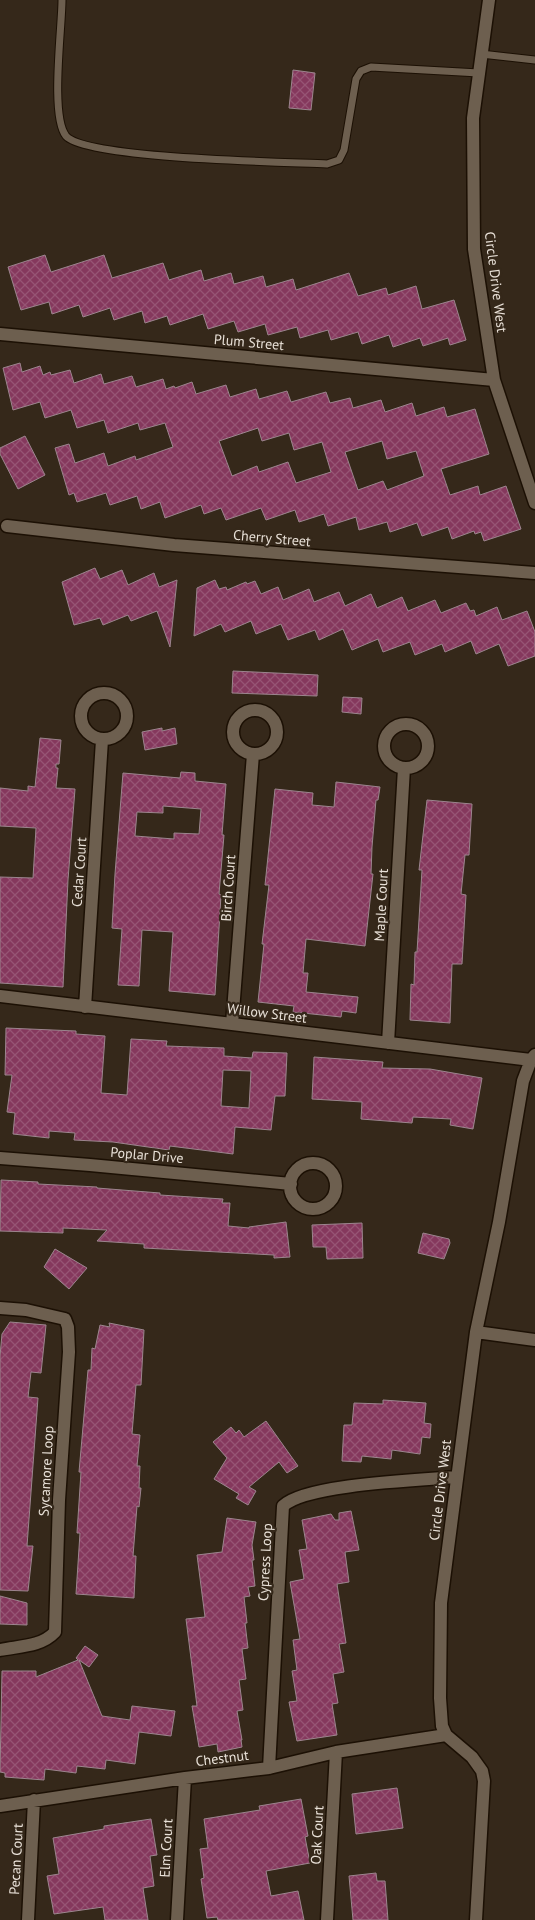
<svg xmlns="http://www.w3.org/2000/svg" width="535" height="1920" font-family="'PT Sans',sans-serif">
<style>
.building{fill:url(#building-cross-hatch);stroke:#9c858e;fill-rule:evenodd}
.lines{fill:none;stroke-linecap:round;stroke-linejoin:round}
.lane-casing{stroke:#1c1004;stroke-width:9}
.street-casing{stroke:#1c1004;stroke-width:15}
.lane{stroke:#6d5f4f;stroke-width:7}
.street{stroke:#6d5f4f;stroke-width:12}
.labels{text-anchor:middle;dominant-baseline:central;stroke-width:4.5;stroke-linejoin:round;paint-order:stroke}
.street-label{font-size:14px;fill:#e9e1d8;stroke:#35281a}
</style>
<defs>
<pattern id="building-cross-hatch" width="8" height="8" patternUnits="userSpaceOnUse" patternTransform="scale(1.25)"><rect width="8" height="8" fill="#85385d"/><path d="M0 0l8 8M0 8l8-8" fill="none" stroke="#965474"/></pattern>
</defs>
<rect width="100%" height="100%" fill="#35281a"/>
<!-- building -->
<path class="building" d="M293 70 315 73 311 110 289 108Z
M45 255 51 272 104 255 112 278 163 263 169 280 201 270 204 281 231 273 234 284 263 276 266 287 293 279 296 290 349 273 358 296 386 288 388 295 416 286 422 309 454 300 466 340 450 345 448 338 423 346 420 338 393 347 389 335 362 344 358 332 331 340 328 330 300 338 297 327 268 335 265 324 238 332 234 321 208 329 203 314 170 325 167 316 145 323 142 311 114 320 110 308 83 317 79 305 52 314 49 302 21 310 8 267Z
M20 363 22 372 40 366 43 375 50 372 51 375 70 370 74 383 101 374 104 384 132 376 136 387 163 379 166 389 174 386 175 388 192 382 196 394 226 385 230 397 256 389 259 399 287 391 291 402 326 392 330 403 350 398 353 408 381 400 385 412 412 403 416 416 444 407 447 417 475 409 489 454 441 469 450 495 478 486 480 495 506 486 521 529 484 541 481 532 475 534 474 531 452 539 448 527 422 536 417 523 390 532 387 522 359 530 356 517 328 526 324 514 299 522 295 510 266 520 261 508 226 520 221 508 204 514 201 505 165 518 160 502 141 509 137 496 110 505 106 493 77 502 74 493 69 495 55 448 69 444 75 463 104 453 108 466 135 456 136 460 173 447 165 423 140 430 138 423 108 433 104 420 77 428 71 410 45 418 40 402 13 410 3 368ZM258 428 262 441 289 433 294 450 322 442 331 472 296 483 288 462 259 472 257 466 232 476 219 441ZM382 441 387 459 416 451 424 476 387 490 383 481 358 490 345 452Z
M25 436 45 475 18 489 0 454V448Z
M95 568 100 579 122 570 128 585 154 573 159 587 177 580 170 647 157 611 131 621 128 615 103 625 100 618 74 625 62 582Z
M215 580 219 589 226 587 227 590 246 582 247 584 255 581 261 594 278 587 283 600 309 589 314 602 339 592 345 606 371 594 377 608 402 597 408 611 435 600 441 613 466 603 470 611 474 610 476 616 497 607 502 620 527 611 535 632V656L508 666 499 644 476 654 471 641 445 652 442 644 415 655 410 642 383 652 378 639 352 650 343 629 319 640 315 630 288 640 281 624 256 634 251 621 225 632 221 624 194 636 197 588Z
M233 671 318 675 317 696 232 693Z
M343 697 362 698 361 714 342 712Z
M162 728V731L175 728 177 744 145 750 142 732Z
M40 738 61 740 59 764H56V768H58L56 788 75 789 68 880 63 987 0 983V877L33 878 36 828 0 826V788L28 791V786L35 787Z
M181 772 195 773V781L226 784 222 835H224L219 894 221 895 215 995 169 991 173 932 142 930 139 986 118 985 122 929 112 928 115 874 123 773 180 778ZM163 806 201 809 199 834 174 833V839L135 836 137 812 163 813Z
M336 782 380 787 378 800H376L372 847 371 874H373L365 946 306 939 303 973H308L306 992 358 997 356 1013 342 1011 341 1017 293 1012 294 1006 258 1002 264 944H262L269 885H265L275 789 313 793 312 805 334 807Z
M427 800 472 804 469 855H465L461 894 466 895 462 964H452L450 1023 410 1020 411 984 414 985 415 952H417L422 870H419Z
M6 1028 76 1031V1034L105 1036 101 1093 127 1095 131 1039 167 1041 166 1046 224 1048V1056L252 1058 253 1052 287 1053 285 1096H275L271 1130 235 1127 233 1154 170 1146 169 1150 113 1142 74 1140 75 1133 49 1131V1138L13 1134 15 1113 7 1112 12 1075H5ZM223 1070 251 1071 249 1108 221 1106Z
M314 1057 383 1062 382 1068 430 1069 482 1078 473 1129 450 1125 451 1119 413 1117 412 1123 361 1119 362 1102 312 1099Z
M1 1180 38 1182V1184L97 1187V1188L160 1193V1195L223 1199 222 1203H230L228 1226 249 1228V1227L286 1222 290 1257 274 1258V1255L144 1248V1244L97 1241 107 1230 63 1228V1233L0 1231Z
M362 1223 363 1258 327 1259 326 1247H313L312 1225Z
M423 1233 449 1239 450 1243 444 1259 418 1253Z
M55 1249 87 1268 69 1289 44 1267Z
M10 1322 46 1325 41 1373 31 1372 28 1397 38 1398 27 1546H33L28 1591 0 1590V1356L2 1334Z
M109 1323 144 1330 141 1385H136L132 1434 140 1435 137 1466H140L139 1488H141L139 1507 137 1506 133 1556H136L134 1598 76 1594 80 1533H77L81 1472H79L88 1370H91L92 1348 95 1349 100 1325 110 1327Z
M383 1400 426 1403 424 1423 431 1424 430 1438 422 1437 420 1454 392 1450 391 1459 362 1456 361 1462 342 1461 344 1425H352L354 1403 383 1404Z
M266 1421 298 1466 287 1473 279 1462 249 1487 256 1491 248 1505 236 1498 239 1494 214 1479 227 1458 213 1442 231 1427 236 1433 239 1430 244 1437Z
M351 1511 359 1550 345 1552 349 1582 337 1584 346 1643 339 1644 344 1672 333 1674 338 1703 332 1704 337 1735 297 1741 289 1702 297 1701 292 1671 297 1670 293 1640 300 1639 290 1582 304 1579 299 1550 307 1549 302 1520 331 1514 335 1520H339V1513Z
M227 1518 256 1522 252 1545 254 1560H252L255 1586 248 1587 250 1596 244 1597 247 1623H245L248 1648 242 1649 246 1679 239 1680 243 1710 237 1711 242 1740H241L242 1747 218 1752 217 1744 199 1747 192 1706H197L186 1619 205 1617 197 1555 222 1552Z
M0 1596 27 1603V1625L0 1624Z
M85 1646 98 1655 89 1667 79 1660 102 1716 130 1720 132 1706 175 1711 171 1736 139 1732 135 1764 106 1760 105 1769 77 1766 76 1773 45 1769 44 1780 5 1777V1773L0 1772 2 1671H36V1677L78 1660 76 1658Z
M397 1788 403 1828 356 1834 352 1794Z
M301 1799 308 1836 305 1837 310 1863 266 1871 271 1896 298 1891 304 1920H218L217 1917 207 1918 201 1879 204 1878 200 1849 208 1848 204 1819 260 1810 259 1806Z
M151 1819 157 1855 150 1856 154 1886 143 1888 148 1920H105L103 1907 54 1914 47 1876 59 1874 53 1838 104 1829V1826Z
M376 1873 377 1881H385L388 1920H353L349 1876Z"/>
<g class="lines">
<defs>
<path id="lane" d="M62 0C62 28 50 116 66 136 86 159 287 162 327 164L339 160 344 150 356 79 361 71 371 67 479 73
M481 54 535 60"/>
<path id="street" d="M489 0 473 118 474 249 494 380 535 503
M0 334 494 380
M7 526 174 545 535 573
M81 716a23 23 0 1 1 46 0a23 23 0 1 1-46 0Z
M233 732a22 22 0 1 1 44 0a22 22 0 1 1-44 0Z
M384 746a22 22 0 1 1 44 0a22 22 0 1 1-44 0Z
M0 996 531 1060
M85 1007 102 740
M232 1024 253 754
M388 1043 404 768
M0 1158 90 1165 291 1184
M290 1186a23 23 0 1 1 46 0a23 23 0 1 1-46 0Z
M0 1308 26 1310 65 1319 68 1327 69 1352 59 1500 55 1632C41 1647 19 1646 0 1650
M476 1332 535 1340
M269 1768 283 1506C305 1484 422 1480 457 1477
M0 1806 185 1778 269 1768 336 1752 446 1735
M28 1920 34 1800
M177 1920 185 1778
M327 1920 336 1752
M476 1920 484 1781 482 1771 472 1757 446 1735 442 1726 440 1698 441 1603 476 1332 499 1222 523 1081 531 1060 535 1055"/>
</defs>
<!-- lane casing -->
<use href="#lane" class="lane-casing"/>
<!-- street casing -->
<use href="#street" class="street-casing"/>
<!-- lane -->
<use href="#lane" class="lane"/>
<!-- street -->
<use href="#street" class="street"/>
</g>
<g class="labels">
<!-- street labels -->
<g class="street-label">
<text transform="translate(496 282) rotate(83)">Circle Drive West</text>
<text transform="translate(249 342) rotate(5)">Plum Street</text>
<text transform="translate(272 538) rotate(5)">Cherry Street</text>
<text transform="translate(79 872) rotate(-86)">Cedar Court</text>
<text transform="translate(228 888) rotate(-86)">Birch Court</text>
<text transform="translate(381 905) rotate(-87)">Maple Court</text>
<text transform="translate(267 1013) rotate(7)">Willow Street</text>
<text transform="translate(147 1155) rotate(5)">Poplar Drive</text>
<text transform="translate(46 1471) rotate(-87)">Sycamore Loop</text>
<text transform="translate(440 1490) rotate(-83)">Circle Drive West</text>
<text transform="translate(265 1562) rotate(-87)">Cypress Loop</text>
<text transform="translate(222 1758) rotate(-7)">Chestnut</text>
<text transform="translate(317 1835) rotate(-87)">Oak Court</text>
<text transform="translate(166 1848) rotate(-87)">Elm Court</text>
<text transform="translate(16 1859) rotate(-87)">Pecan Court</text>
</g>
</g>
</svg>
